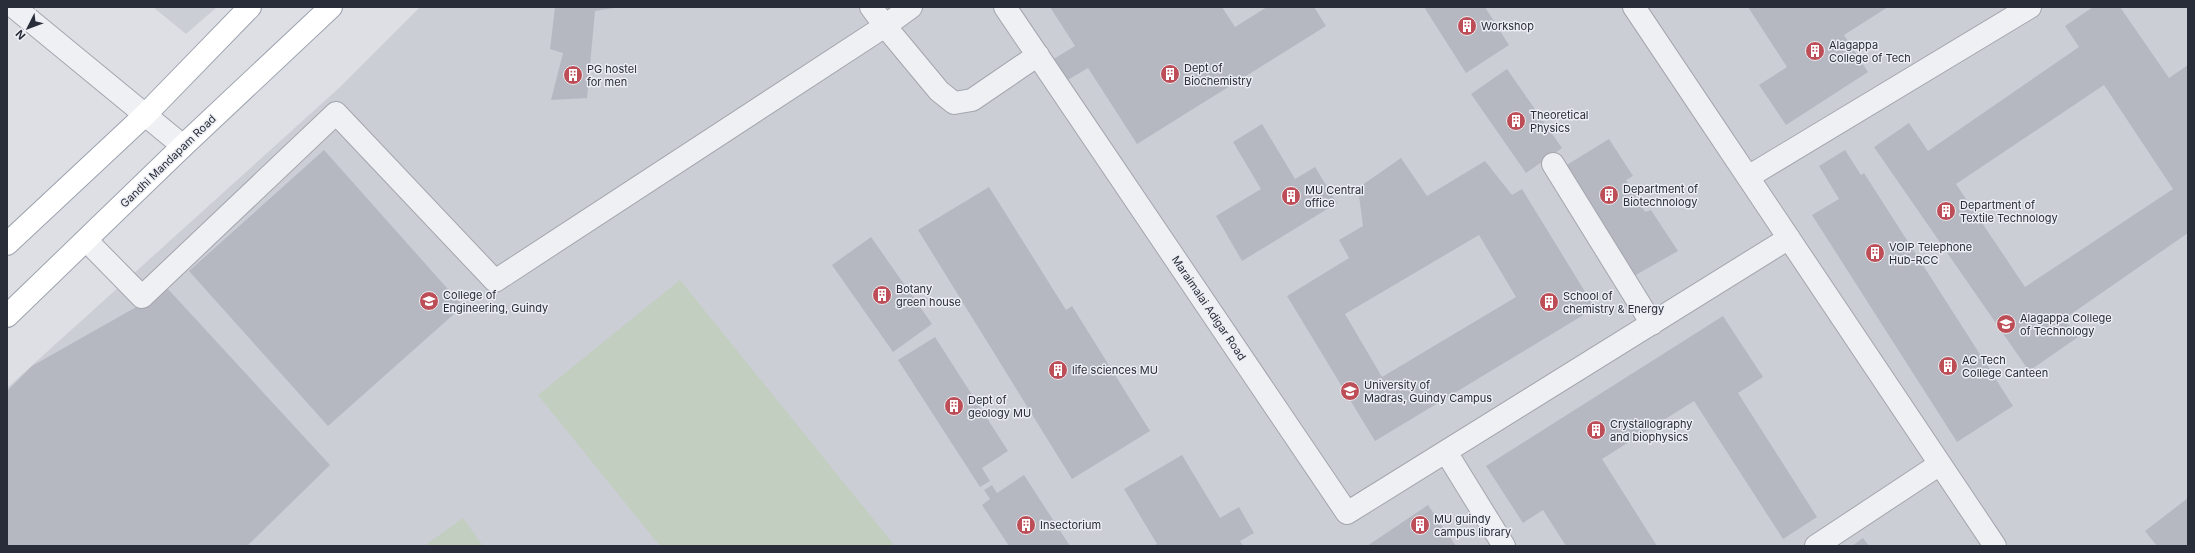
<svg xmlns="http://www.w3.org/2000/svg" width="2195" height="553" font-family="Inter,sans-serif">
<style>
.built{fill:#cbced5}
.green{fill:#c2cebf}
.building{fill:#b5b8c1;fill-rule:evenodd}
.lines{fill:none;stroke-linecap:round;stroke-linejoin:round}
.minor-casing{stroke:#a3a6ae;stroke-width:24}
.major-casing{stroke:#9da3af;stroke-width:24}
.minor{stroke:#eff0f4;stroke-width:22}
.major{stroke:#fff;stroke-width:22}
.labels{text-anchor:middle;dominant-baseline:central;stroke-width:3;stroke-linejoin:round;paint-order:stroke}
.poi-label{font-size:11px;fill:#282d39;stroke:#eceef3;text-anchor:start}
.street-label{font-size:11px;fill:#282d39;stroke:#eceef3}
</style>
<rect width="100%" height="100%" fill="#dddfe5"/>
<!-- built -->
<path class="built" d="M153 7H217L186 34Z
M420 7H2188V546H7V388L339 88Z"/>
<!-- green -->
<path class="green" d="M680 280 895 546H660L538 395Z
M463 518 483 546H424Z"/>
<!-- building -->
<path class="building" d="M555 7H620L595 11 587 98 551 100 563 53 550 49Z
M1050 7H1222L1235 27 1267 7H1314L1326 26 1137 144 1088 68 1066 81 1052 60 1075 46Z
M1424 7H1485L1509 45 1466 73Z
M1748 7H1888L1844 35 1868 72 1786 125 1759 85 1787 67Z
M2093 7H2120L2169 78 2188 65V233L2064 319 2078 337 2029 371 1874 147 1909 123 1928 151 2079 47 2065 26ZM2104 85 2173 189 2025 287 1956 184Z
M1507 69 1562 148 1526 173 1471 94Z
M1262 124 1295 179 1315 167 1337 203 1242 261 1216 216 1261 189 1233 142Z
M1609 139 1633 176 1626 180 1645 212 1651 210 1678 251 1634 276 1565 166Z
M324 150 463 306 328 426 189 271Z
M1845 150 1861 175 1864 173 2013 406 1957 442 1812 215 1839 199 1819 166Z
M1401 158 1427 196 1485 161 1512 195 1522 189 1595 308 1375 441 1287 296 1349 258 1339 240 1363 226 1358 188ZM1479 235 1516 297 1382 377 1345 314Z
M989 187 1066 310 1072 306 1150 431 1072 479 918 230Z
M871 237 932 324 893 352 832 265Z
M168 289 330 465 247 546H7V391L32 366Z
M1723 316 1763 377 1738 393 1817 517 1783 539 1694 401 1602 459 1657 546H1566L1543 510 1523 523 1486 466Z
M935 337 1008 451 982 468 990 481 980 487 898 360Z
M1182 455 1220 518 1239 507 1254 533 1240 541 1243 546H1154L1157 544 1124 489Z
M1024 475 1070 546H1009L982 505 990 499 984 490 992 485 997 493Z
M2188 498V546H2157L2145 531Z
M1428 505 1456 546H1367Z
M1863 538 1869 546H1852Z"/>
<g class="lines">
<defs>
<path id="minor" d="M14 7 183 146
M871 7 885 26 911 7
M1005 7 1347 513 1789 238
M1634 7 1995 546
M1553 164 1652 324
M1748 177 2030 7
M86 240 142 297 336 113 495 281 885 26 939 91 954 103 972 100 1038 55
M1446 452 1504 546
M1816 546 1940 464"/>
<path id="major" d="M7 244 145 115 250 7
M7 316 183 146 331 7"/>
</defs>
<!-- minor casing -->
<use href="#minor" class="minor-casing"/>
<!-- major casing -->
<use href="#major" class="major-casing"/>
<!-- minor -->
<use href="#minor" class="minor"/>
<!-- major -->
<use href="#major" class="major"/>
</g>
<!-- icons -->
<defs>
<symbol id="building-disc" viewBox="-11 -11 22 22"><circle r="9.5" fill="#bd4e58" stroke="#eceef3"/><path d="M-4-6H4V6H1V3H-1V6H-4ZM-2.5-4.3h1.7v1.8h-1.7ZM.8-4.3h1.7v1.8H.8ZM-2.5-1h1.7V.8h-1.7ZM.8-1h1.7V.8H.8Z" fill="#fff"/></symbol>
<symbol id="university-disc" viewBox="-11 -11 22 22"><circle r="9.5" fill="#bd4e58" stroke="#eceef3"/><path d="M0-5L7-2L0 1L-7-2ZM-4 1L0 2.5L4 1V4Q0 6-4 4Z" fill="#fff"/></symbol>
</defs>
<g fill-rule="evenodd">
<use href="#building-disc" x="1456" y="15" width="22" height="22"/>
<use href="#building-disc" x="1804" y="40" width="22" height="22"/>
<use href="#building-disc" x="1159" y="63" width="22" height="22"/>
<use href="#building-disc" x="562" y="64" width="22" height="22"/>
<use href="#building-disc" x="1505" y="110" width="22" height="22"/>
<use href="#building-disc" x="1598" y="184" width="22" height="22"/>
<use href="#building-disc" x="1280" y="185" width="22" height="22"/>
<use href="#building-disc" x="1935" y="200" width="22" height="22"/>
<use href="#building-disc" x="1864" y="242" width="22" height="22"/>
<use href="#building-disc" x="871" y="284" width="22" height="22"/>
<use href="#university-disc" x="418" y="290" width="22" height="22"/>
<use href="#building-disc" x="1538" y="291" width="22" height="22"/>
<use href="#university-disc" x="1995" y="313" width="22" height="22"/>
<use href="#building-disc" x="1937" y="355" width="22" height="22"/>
<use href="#building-disc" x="1047" y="359" width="22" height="22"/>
<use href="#university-disc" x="1339" y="380" width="22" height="22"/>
<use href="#building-disc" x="943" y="395" width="22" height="22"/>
<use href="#building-disc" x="1585" y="419" width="22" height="22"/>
<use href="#building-disc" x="1015" y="514" width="22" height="22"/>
<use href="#building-disc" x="1409" y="514" width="22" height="22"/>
</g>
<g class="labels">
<!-- poi labels -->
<g class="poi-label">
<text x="1481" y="26">Workshop</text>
<text x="1829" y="45">Alagappa<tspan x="1829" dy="13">College of Tech</tspan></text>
<text x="1184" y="68">Dept of<tspan x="1184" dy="13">Biochemistry</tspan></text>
<text x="587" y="69">PG hostel<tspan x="587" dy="13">for men</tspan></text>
<text x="1530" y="115">Theoretical<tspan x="1530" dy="13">Physics</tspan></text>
<text x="1623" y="189">Department of<tspan x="1623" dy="13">Biotechnology</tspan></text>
<text x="1305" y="190">MU Central<tspan x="1305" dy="13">office</tspan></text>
<text x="1960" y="205">Department of<tspan x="1960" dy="13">Textile Technology</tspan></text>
<text x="1889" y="247">VOIP Telephone<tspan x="1889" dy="13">Hub-RCC</tspan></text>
<text x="896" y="289">Botany<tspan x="896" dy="13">green house</tspan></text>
<text x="443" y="295">College of<tspan x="443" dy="13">Engineering, Guindy</tspan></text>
<text x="1563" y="296">School of<tspan x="1563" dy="13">chemistry &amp; Energy</tspan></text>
<text x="2020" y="318">Alagappa College<tspan x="2020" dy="13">of Technology</tspan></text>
<text x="1962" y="360">AC Tech<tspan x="1962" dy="13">College Canteen</tspan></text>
<text x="1072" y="370">life sciences MU</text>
<text x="1364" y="385">University of<tspan x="1364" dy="13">Madras, Guindy Campus</tspan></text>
<text x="968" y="400">Dept of<tspan x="968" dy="13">geology MU</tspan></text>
<text x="1610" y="424">Crystallography<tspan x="1610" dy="13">and biophysics</tspan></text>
<text x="1434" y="519">MU guindy<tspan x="1434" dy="13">campus library</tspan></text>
<text x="1040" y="525">Insectorium</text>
</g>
<!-- street labels -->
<g class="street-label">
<text transform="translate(168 161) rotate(-44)">Gandhi Mandapam Road</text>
<text transform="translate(1209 308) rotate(56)">Maraimalai Adigar Road</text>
</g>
</g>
<!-- border -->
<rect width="2195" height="553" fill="none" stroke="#282d39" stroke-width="16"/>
<!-- north arrow -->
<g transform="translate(28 28) rotate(228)" stroke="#eceef3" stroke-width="3" paint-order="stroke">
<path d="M0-3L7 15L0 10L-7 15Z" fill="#282d39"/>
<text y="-6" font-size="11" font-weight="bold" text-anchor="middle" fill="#282d39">N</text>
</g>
</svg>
